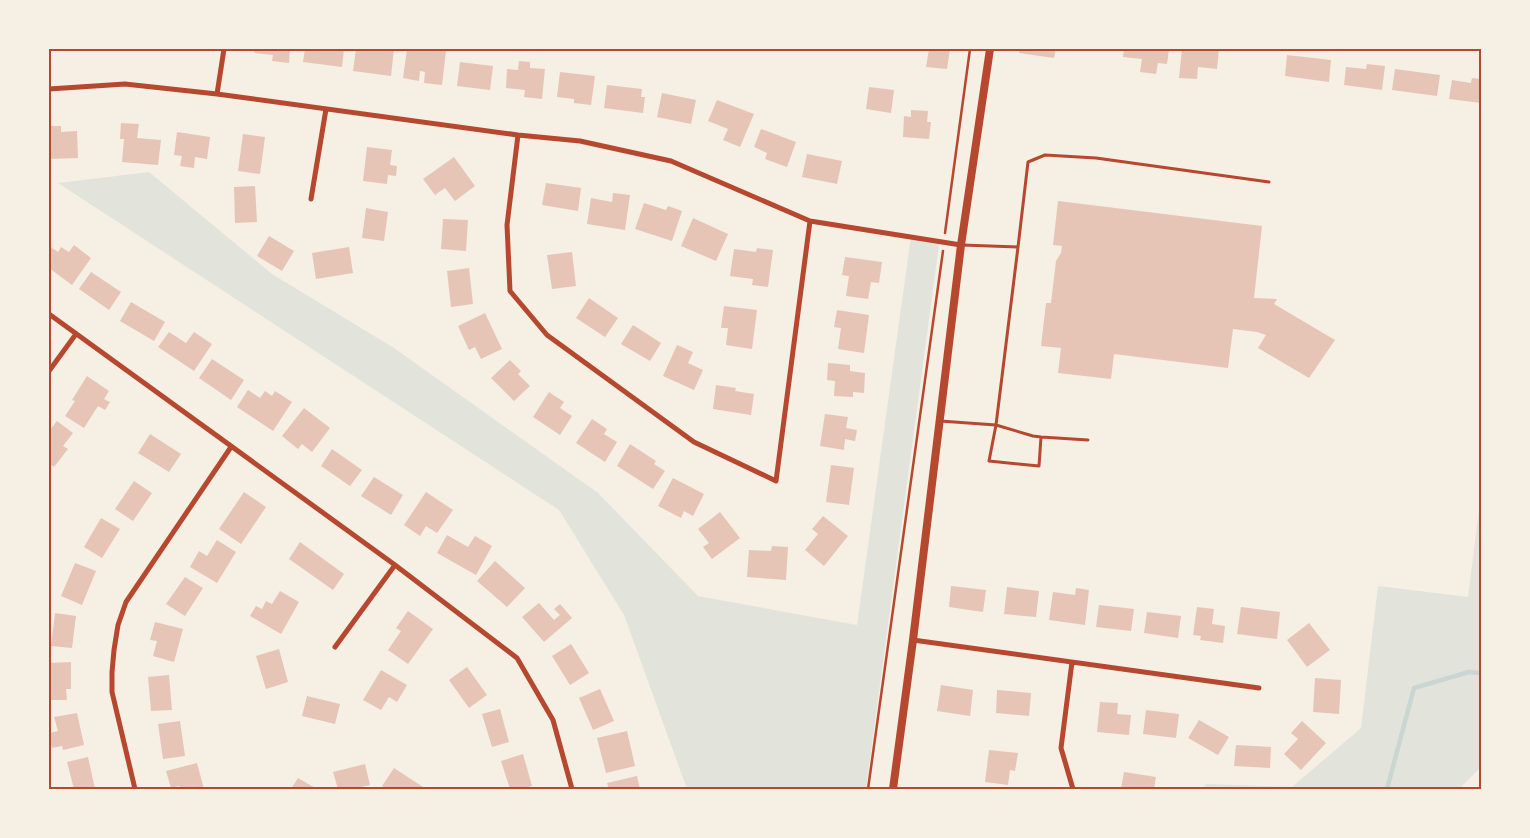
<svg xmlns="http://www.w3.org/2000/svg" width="1530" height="838" font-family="'Open Sans',sans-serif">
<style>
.green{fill:#e2e4dc}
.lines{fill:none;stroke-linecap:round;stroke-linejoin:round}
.stream{stroke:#c9d6d2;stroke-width:4.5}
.building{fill:#e6c5b7}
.path{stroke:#b5482f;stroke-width:2.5}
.service{stroke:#b5482f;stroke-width:3}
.minor{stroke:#b5482f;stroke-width:5}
.tertiary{stroke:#b5482f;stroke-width:8}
.neatline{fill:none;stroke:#b5482f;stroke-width:2}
</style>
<rect width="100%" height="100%" fill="#f6efe4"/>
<!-- green -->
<path class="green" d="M149 172 272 274 394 348 598 493 698 596 857 625 911 236 929 238 939 245 866 789H687L624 615 559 510 58 183Z
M1481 494V767L1459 789H1202L1206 784 1292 787 1361 728 1378 586 1468 597Z"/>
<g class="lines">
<!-- stream -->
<path class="stream" d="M1387 789 1414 688 1469 672 1481 673"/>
</g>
<!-- building -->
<path class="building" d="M255 49H290L289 63 272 61 273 55 254 53Z
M305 49H344L342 67 303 62Z
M356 49H394L391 76 353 71Z
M407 49H426L446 51 442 85 424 83 425 72 420 71 419 81 403 78Z
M929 49H950L947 69 926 67Z
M1019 49H1056L1054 58 1019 53Z
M1124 49H1169L1167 64 1158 63 1156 74 1140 72 1142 59 1123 57Z
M1182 49H1219L1217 69 1198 67 1197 79 1179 78Z
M1287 55 1331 60 1329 82 1285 76Z
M519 61 530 62V68L545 69 542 99 524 97 525 90 506 88 507 69 518 70Z
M460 62 493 66 490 90 457 86Z
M1367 64 1385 66 1382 90 1344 85 1346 67 1366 69Z
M1395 69 1440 75 1437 96 1392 90Z
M560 72 595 76 591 105 574 103V99L557 97Z
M1472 78 1481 79V103L1449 99 1452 80 1471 83Z
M607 85 642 89 641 97H645L643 113 604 108Z
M869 87 894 90 891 113 866 109Z
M662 93 696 100 691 124 657 117Z
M717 100 754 114 740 147 723 140 728 129 708 121Z
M911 110 928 111 927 122H931L929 139 903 137 904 116 911 117Z
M121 123 139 124 137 138 161 140 158 165 122 162 124 139H120Z
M49 126H61V132L77 131 78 158 49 159Z
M761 129 796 142 787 167 765 159 767 153 754 147Z
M177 132 210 137 207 159 195 157 194 168 180 166 182 156 174 155Z
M243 134 265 137 260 174 238 171Z
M367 147 392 150 390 165 397 166 396 176 388 175 387 184 363 181Z
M807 154 842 161 837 184 802 177Z
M454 157 475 186 455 201 445 188 435 195 423 179Z
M546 183 581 188 578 211 542 205Z
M255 186 257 222 235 223 234 187Z
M613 193 630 195 625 230 587 224 591 198 612 202Z
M1058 201 1262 226 1254 298 1277 299 1274 304 1335 340 1309 378 1258 348 1266 335 1257 332 1233 329 1228 368 1114 354 1111 379 1058 373 1061 348 1041 346 1046 303H1051L1056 261 1061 253 1062 246 1053 245Z
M644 203 666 210 668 206 682 211 672 241 635 229Z
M366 208 388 212 384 241 362 238Z
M693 218 728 234 716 261 681 246Z
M443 219 468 220 466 251 441 249Z
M269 236 294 251 282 271 257 256Z
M74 245 91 258 72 285 49 268V246L58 252 61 247 69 252Z
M349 247 353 273 316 279 312 253Z
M757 248 773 250 768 287 752 285 753 279 730 276 734 249 756 252Z
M572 252 576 286 552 289 547 255Z
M845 257 882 262 879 283 871 282 868 299 846 296 849 276 842 275Z
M469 268 473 304 451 307 447 271Z
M91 272 121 292 109 310 79 289Z
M589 298 618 318 605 337 576 318Z
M131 302 165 322 154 341 120 321Z
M724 306 757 310 752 349 726 345 728 328H721Z
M837 310 869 315 864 353 838 349 841 328 834 327Z
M485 313 502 349 481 359 475 347 469 350 458 326Z
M633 325 661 343 650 361 621 344Z
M169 332 186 343 194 332 212 344 194 371 158 347Z
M677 345 693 352 688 363 703 370 694 390 663 376Z
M212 359 244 380 231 400 199 378Z
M510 360 521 371 518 374 530 386 514 401 491 378Z
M828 363 850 365V371L865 373 864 393 853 392V397L834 396 835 381 827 380Z
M87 376 109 391 104 399 110 402 105 410 98 406 84 428 65 416 75 401 72 400Z
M716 385 736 388 735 391 754 394 751 415 713 409Z
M248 390 260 398 265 391 272 396 275 391 292 402 273 431 237 407Z
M549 392 564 402 560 408 572 416 560 435 533 417Z
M304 408 330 428 312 452 302 444 298 449 282 436Z
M825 414 848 417 846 428 857 430 855 441 845 439 844 450 820 446Z
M592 419 607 429 604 434 617 442 605 462 576 443Z
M57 421 73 433 63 446 68 449 54 467 49 463V431Z
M150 434 181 454 169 472 138 453Z
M630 444 656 461 654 464 665 471 653 489 617 466Z
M332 449 362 470 350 486 321 466Z
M831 465 854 468 849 505 826 502Z
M374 477 403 495 391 515 361 496Z
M673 478 704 494 693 516 684 511 681 518 658 506Z
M134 481 152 493 133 521 115 509Z
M244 492 266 507 241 544 219 529Z
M426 492 453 510 437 533 426 526 420 536 404 525Z
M720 512 740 538 712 559 703 547 709 543 698 529Z
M823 516 848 536 824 566 805 550 818 534 812 529Z
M101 518 120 529 102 558 84 547Z
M447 535 468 547 475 536 492 546 476 575 437 553Z
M217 540 236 552 217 583 190 567 199 551 207 556Z
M300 542 344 574 333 590 289 559Z
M772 546 788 547 786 580 747 577 749 550 771 551Z
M495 561 525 588 507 607 477 581Z
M75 563 96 571 82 605 61 596Z
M185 577 203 588 185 616 166 604Z
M951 586 986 590 983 612 949 607Z
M1007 587 1039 591 1036 617 1004 614Z
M1076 588 1089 590 1085 625 1049 620 1053 592 1075 595Z
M280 591 299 602 281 634 250 616 256 606 262 609 266 601 272 604Z
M539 603 554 620 560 615 554 609 560 604 572 618 544 642 522 617Z
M1099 605 1134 609 1131 631 1096 627Z
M1197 607 1214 609 1212 624 1225 626 1223 643 1200 640 1201 636 1193 635Z
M1241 607 1280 612 1277 639 1237 634Z
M408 611 433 629 408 664 388 650 401 631 396 628Z
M1147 612 1181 616 1178 638 1144 633Z
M55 613 76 616 72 648 51 646Z
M155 622 183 629 174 662 153 656 157 641 150 640Z
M1309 623 1330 650 1307 667 1287 640Z
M571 644 589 673 570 685 552 656Z
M279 649 288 682 266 689 256 656Z
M71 662V689H66L67 700H49V663Z
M467 667 487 695 469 708 449 680Z
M381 670 407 685 397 702 389 697 381 710 363 700Z
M169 675 172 710 151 711 148 677Z
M1315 678 1341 680 1339 714 1313 712Z
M941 685 973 690 970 716 937 711Z
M600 689 614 721 593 730 579 698Z
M997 690 1031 693 1029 716 996 713Z
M307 696 340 704 335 724 302 716Z
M1100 702 1118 703 1117 714 1131 715 1129 735 1097 732Z
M500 709 509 742 492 747 482 714Z
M1146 710 1179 714 1176 738 1143 734Z
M77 713 84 745 63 750 62 746 52 748 49 733 58 731 54 717Z
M1199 720 1229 737 1218 755 1188 738Z
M180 721 185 756 163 759 158 724Z
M1302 721 1326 743 1301 770 1284 754 1298 739 1291 733Z
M627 731 635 766 606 773 597 738Z
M1236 745 1271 747 1270 768 1234 766Z
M989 750 1018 753 1015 771 1010 770 1008 785 985 782Z
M523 754 532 786 520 789H510L501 761Z
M88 757 95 789H74L67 762Z
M197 763 204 789H180L179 786 171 788 166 771Z
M365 764 370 785 352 789H338L333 772Z
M394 768 423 787 422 789H387L382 786Z
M1124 772 1156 777 1154 789H1121Z
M637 776 640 789H609L607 783Z
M298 778 317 789H291Z"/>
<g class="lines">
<!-- path -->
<path class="path" d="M945 233 970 49
M868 789 943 251"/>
<!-- service -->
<path class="service" d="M962 245 1018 247 1028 162 1045 155 1096 158 1269 182
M940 421 996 425 1018 247
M1041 437 1039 466 989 461 996 425 1033 436 1041 437 1088 440"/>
<!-- minor -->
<path class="minor" d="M49 89 125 84 217 94 518 135 580 141 671 161 810 221 961 245
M217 94 224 49
M518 135 507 225 510 291 547 335 694 442 776 481 810 221
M311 199 326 109
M49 314 395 565 517 658 553 720 572 789
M49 371 76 334
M913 640 1259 688
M335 647 395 565
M1072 662 1061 748 1073 789
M135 789 112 692V672L114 650 118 625 126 602 231 447"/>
<!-- tertiary -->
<path class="tertiary" d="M893 789 913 640 961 245 990 49"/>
</g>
<!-- border -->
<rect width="1530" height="838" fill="none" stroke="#f6efe4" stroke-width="100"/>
<rect x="50" y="50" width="1430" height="738" class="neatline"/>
</svg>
